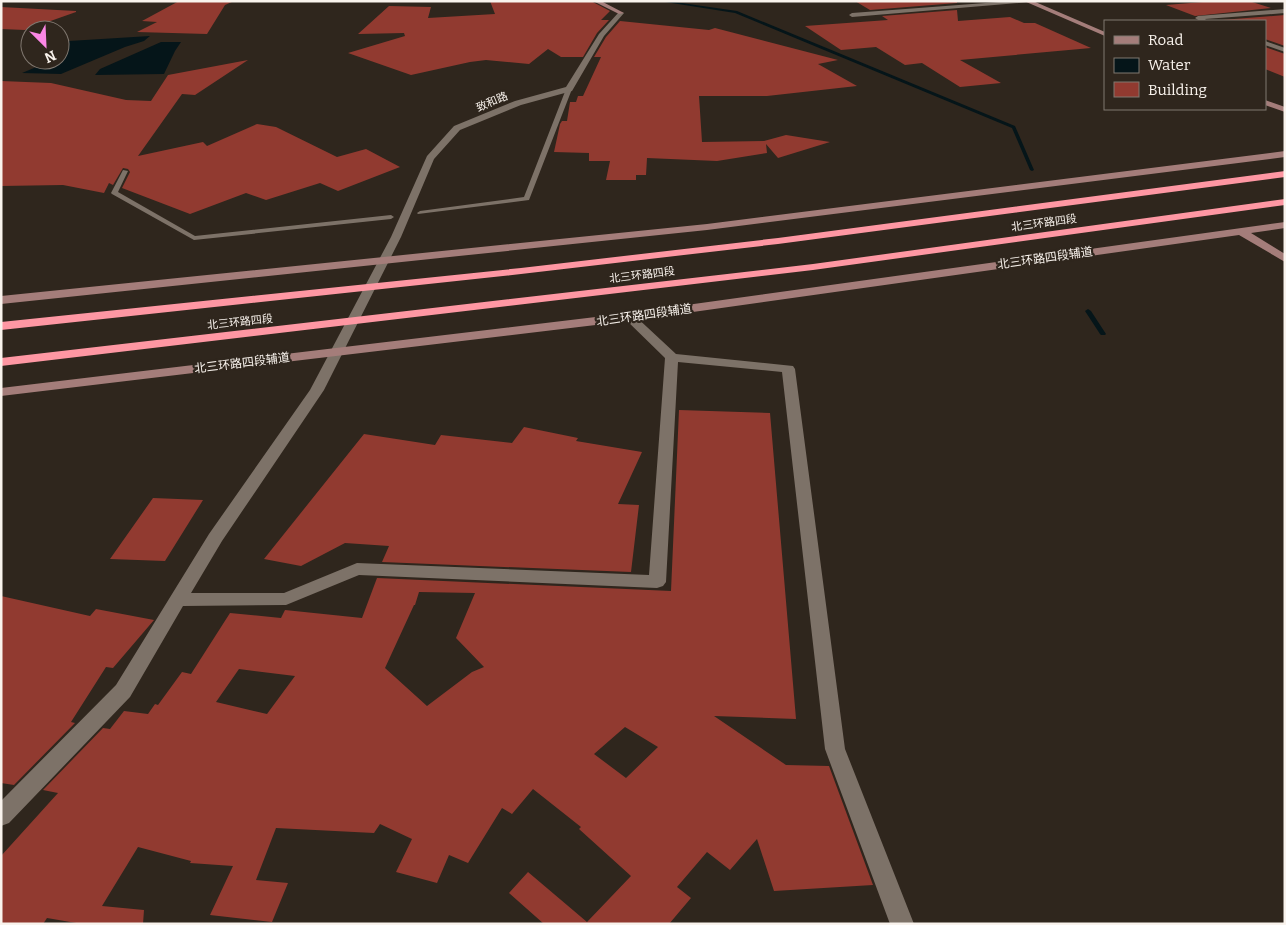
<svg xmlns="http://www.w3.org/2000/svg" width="1286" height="925" font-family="Bitter,'Noto Sans SC',serif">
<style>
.water{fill:#051519}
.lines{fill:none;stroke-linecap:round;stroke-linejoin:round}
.stream{fill:#051519;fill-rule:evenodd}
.building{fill:#913a30;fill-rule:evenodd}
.lane{fill:#7d7268;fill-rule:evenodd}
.street{fill:#7d7268;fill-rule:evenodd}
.secondary{fill:#a47d7a;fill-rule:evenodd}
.highway{fill:#fe97a3;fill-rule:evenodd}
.labels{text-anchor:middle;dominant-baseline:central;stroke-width:4.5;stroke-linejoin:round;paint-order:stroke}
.far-street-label{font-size:11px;fill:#f9f3ed;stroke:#2f261d}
.street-label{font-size:12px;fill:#f9f3ed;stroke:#2f261d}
</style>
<rect width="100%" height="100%" fill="#2f261d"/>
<!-- water -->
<path class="water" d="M150 36 144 41 125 47 61 74 22 73 53 60H60V53L69 41Z
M161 42H181L175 51 164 74 95 75 100 69Z"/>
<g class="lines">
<!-- stream -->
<path class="stream" d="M668 1 737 11 1015 126 1034 170 1032 171 1030 170 1012 128 735 13 659 1Z
M1088 309 1091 311 1106 334 1105 335H1101L1100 334 1085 311Z"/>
</g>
<!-- building -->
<path class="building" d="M179 1H234L225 5 207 34 137 32 157 22 142 21Z
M490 1H591L610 11 601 20H609L597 33 583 57H561L548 49 529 64 486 60 470 62 411 75 348 53 405 36 404 33 358 34 389 6 431 7 428 18 495 14Z
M855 1H957V3L870 10Z
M1215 1H1249L1271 8 1195 16 1166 5Z
M1 7 76 11V12L25 30 1 29Z
M957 10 958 21 1010 17 1024 23H1035L1091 48 960 60 1001 83 960 87 922 63 905 65 876 47 841 50 805 26 888 20 882 16Z
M1285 15V46L1265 39V21H1209Z
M620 21 709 30 715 28 838 60 818 64 857 86 767 96H699L702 142 764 141 786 135 830 142 778 158 766 144 767 153 717 161 647 158 646 175H636V180H606L610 161H589V153L554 152 560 124 562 121H567L570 102H576L578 96H583L601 57H594L606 37Z
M1265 47 1285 54V77L1265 69Z
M248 60 195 95 182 94 138 156 203 142 207 146 257 124 276 127 337 157 366 149 400 167 338 191 320 183 266 200 246 193 190 214 122 188 130 172 128 169 123 168 113 185 109 183 104 193 63 185 1 186V81L51 83 126 100 151 101 168 75Z
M679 410 770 413 796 719 714 716 786 765 829 766 873 885 774 891 757 839 730 870 707 852 677 887 691 898 669 924H544L509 893 528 872 587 922 631 876 579 829 581 827 533 789 512 814 502 808 468 863 449 855 437 883 396 872 412 839 380 824 374 833 276 828 256 880 288 883 272 922 210 915 233 866 190 863 191 861 138 847 102 906 144 910 143 924H82L47 918 43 924H1V856L58 793 43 790 103 728 110 729 124 711 148 714 155 704 158 705 182 672 191 674 230 613 281 618 285 610 362 618 377 578 671 591ZM419 592 475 593 456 638 484 667 472 672 427 706 385 668 414 605H415ZM239 669 295 676 267 714 216 702ZM625 727 658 747 626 778 594 754Z
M524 427 578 438 576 441 642 452 618 504 639 505 631 572 382 562 389 546 345 543 301 566 264 559 364 434 435 445 441 435 512 443Z
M153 498 203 500 165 561 110 559Z
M1 596 90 616 96 609 154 620 113 668 106 667 71 722 75 723 14 785 1 783Z"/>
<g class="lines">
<!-- lane -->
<path class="lane" d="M569 87 572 89 529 200 418 214 417 213 420 211 524 197 566 89Z
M123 170 128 171 118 192 195 236 391 215 394 217 391 219 194 240 112 194 111 193Z"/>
<!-- street -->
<path class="street" d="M1012 1H1042L852 17 849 15 852 13Z
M1285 9V13L1205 19 1207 21H1200L1195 18 1198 16Z
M619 12 624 13 604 36 572 91 521 105 460 130 434 159 401 237 324 390 222 541 191 593H284L357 563 649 575 665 358 623 317 625 314H633L676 354 793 366 795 369 845 749 914 924H890L825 749 782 372 678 362 666 582 663 586 657 588 359 575 286 605 183 606 130 697 9 823 1 826V801L116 685 209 534 310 390 391 237 427 156 454 126 515 101 566 87 599 34Z
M1265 41 1285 48V52L1265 45Z"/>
<!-- secondary -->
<path class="secondary" d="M593 1H601L624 13 619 14Z
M1024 1H1033L1105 32V36Z
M1265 100 1285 107V112L1265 105Z
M1285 151V157L707 230 1 304V296L707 224Z
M1285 222V228L1251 233 1285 254V262L1239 235 629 321 1 396V388L629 313Z"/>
<!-- highway -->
<path class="highway" d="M1285 171V177L778 244 521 274 1 330V322L521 268 778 238Z
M1285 199V205L813 270 1 366V358L813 264Z"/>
</g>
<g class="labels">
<!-- far-street labels -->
<g class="far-street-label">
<text transform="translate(492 102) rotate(-23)">致和路</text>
<text transform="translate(1044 223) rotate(-8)">北三环路四段</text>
<text transform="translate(642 275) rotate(-7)">北三环路四段</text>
<text transform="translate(240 322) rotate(-6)">北三环路四段</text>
</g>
<!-- street labels -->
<g class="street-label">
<text transform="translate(1045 258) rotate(-8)">北三环路四段辅道</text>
<text transform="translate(644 315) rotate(-8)">北三环路四段辅道</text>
<text transform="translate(242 363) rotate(-7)">北三环路四段辅道</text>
</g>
</g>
<!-- border -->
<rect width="1286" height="925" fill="none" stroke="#f9f3ed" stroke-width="5"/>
<!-- legend -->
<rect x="1104" y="20" width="162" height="90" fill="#2f261d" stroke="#807870"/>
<rect x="1114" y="36" width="25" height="8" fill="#a47d7a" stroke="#807870"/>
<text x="1148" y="45" font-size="15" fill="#f9f3ed">Road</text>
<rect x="1114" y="58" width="25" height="15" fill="#051519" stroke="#807870"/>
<text x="1148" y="70" font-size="15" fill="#f9f3ed">Water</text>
<rect x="1114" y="82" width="25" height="15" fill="#913a30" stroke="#807870"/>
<text x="1148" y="95" font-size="15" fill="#f9f3ed">Building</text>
<!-- north arrow -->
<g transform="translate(45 45) rotate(156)"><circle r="24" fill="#2f261d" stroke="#807870"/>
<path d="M0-4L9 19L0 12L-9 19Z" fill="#fb87e5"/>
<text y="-8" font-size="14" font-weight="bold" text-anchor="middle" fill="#f9f3ed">N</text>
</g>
</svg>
